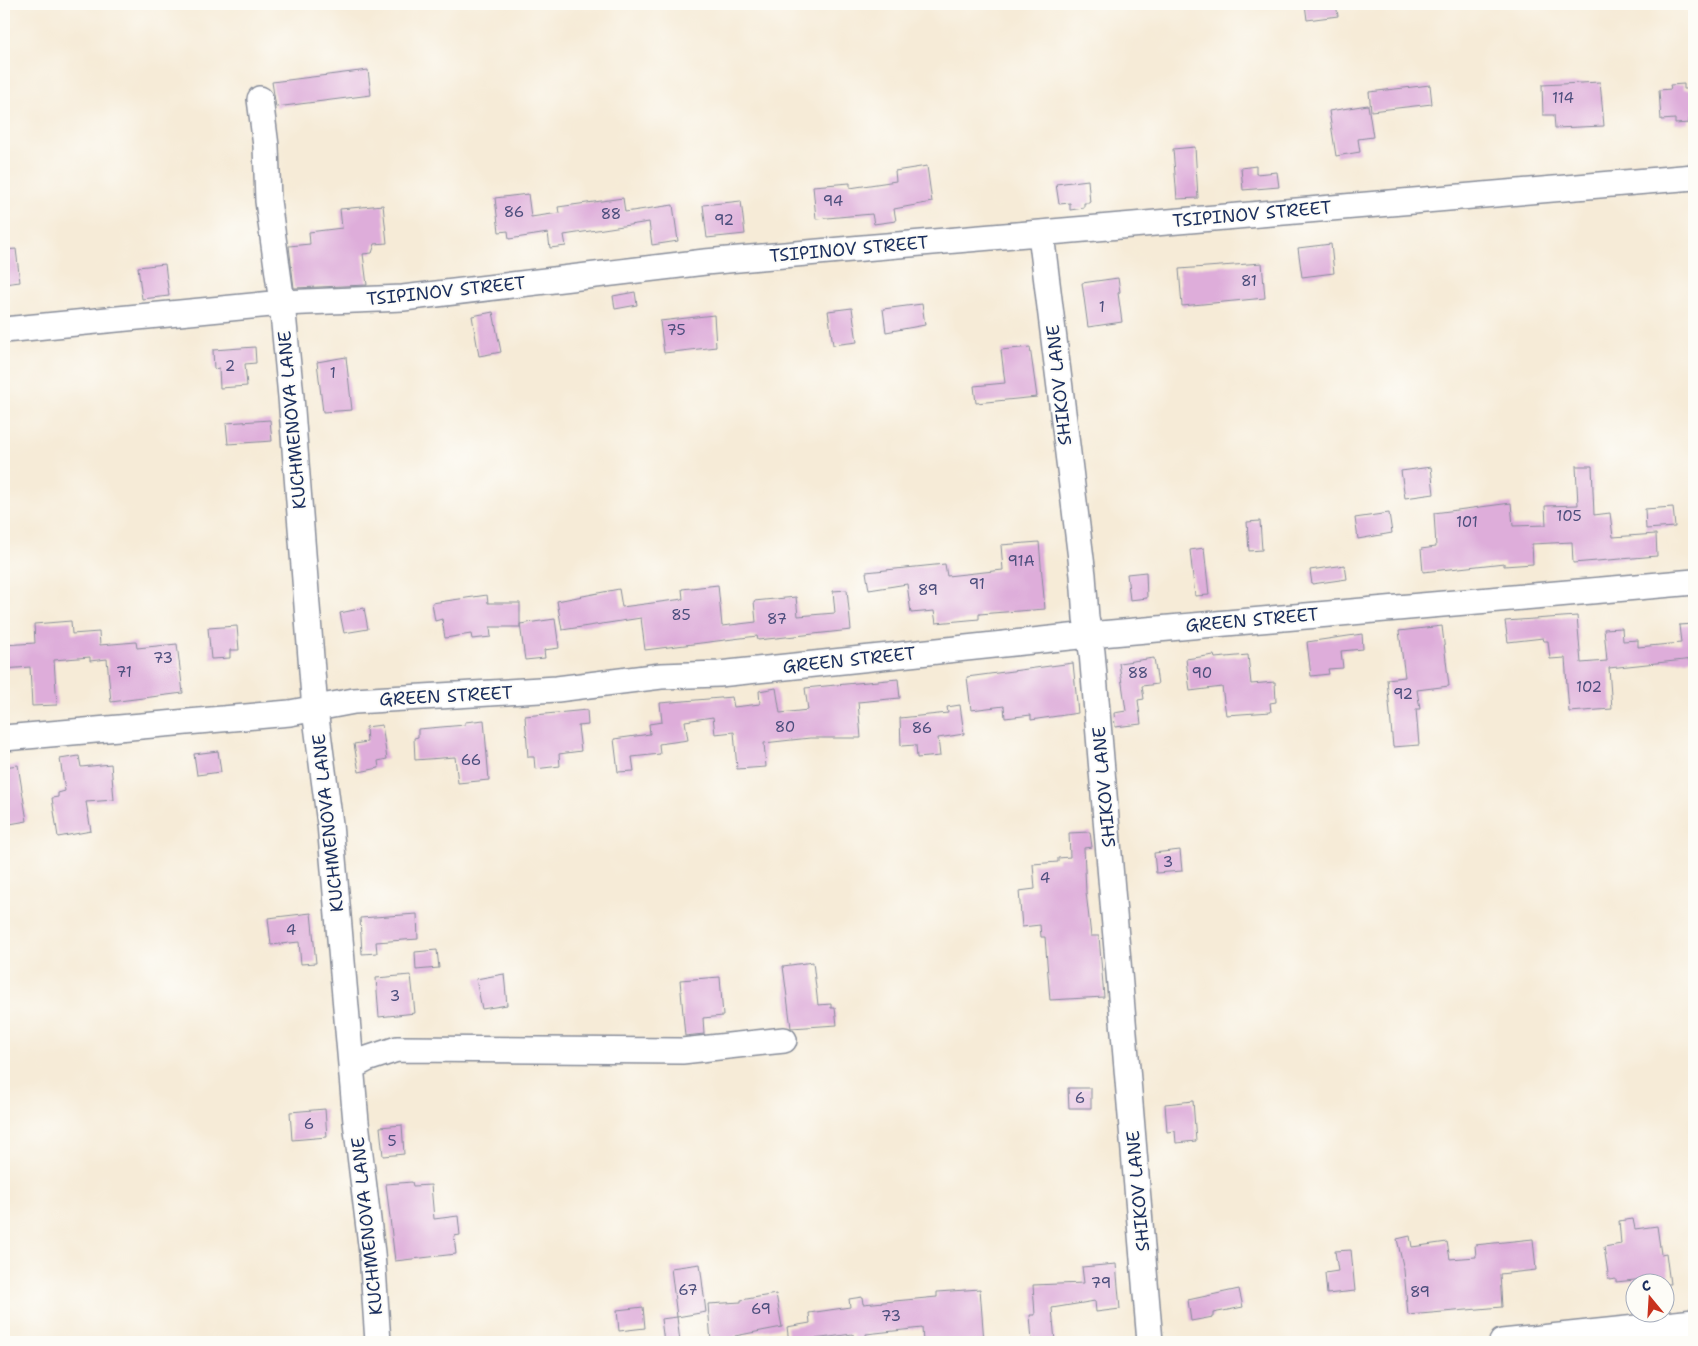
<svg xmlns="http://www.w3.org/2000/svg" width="1698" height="1346" font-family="'Shantell Sans',sans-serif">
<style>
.building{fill:#deadda}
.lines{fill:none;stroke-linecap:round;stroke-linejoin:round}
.minor-casing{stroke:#888d9a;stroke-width:28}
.minor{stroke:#fff;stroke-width:25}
.labels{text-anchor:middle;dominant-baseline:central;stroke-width:4;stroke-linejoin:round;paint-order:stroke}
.number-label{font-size:15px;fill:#4c4e7d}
.street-label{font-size:18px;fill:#1b2f5e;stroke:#fdfcf7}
</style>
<rect width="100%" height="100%" fill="#fdfcf7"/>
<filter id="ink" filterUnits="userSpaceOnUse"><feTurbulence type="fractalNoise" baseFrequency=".02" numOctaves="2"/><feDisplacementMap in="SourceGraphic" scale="10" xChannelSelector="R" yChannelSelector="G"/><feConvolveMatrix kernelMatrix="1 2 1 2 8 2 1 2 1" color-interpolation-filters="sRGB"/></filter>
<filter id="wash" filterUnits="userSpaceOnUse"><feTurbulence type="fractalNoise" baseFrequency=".0096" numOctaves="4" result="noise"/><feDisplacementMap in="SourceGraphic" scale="20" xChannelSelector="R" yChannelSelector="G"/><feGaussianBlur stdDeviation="1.12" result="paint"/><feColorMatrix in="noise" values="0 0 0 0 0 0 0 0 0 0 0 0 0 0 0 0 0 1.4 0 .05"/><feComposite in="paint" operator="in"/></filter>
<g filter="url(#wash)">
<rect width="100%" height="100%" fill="#f6ebd7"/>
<g id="blocks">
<!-- building -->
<path class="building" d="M1305 4H1336L1338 16 1307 20Z
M368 70 371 95 276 107 272 82Z
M1600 82 1604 126 1555 128 1554 115H1543L1542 85Z
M1684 84V89H1694V118L1689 119V123L1675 124V119L1661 120 1659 90 1671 89 1670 85Z
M1430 85 1432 104 1371 111 1369 92Z
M1368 105 1373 137 1358 139 1360 152 1336 156 1329 111Z
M1195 147 1198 198 1177 199 1173 149Z
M927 166 932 202 894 209 896 221 874 224 872 214 816 219 813 186 850 183V188L896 181 895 171Z
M1256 166V174L1277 172 1279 187 1243 190 1241 168Z
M1088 180 1090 203H1084V208L1070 210V203L1059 204 1056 184Z
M528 194 531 217 559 213 558 207 623 198 625 212 673 205 678 241 652 245 649 222 564 235 566 246 550 248 548 233 509 239 508 231 499 232 495 198Z
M741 201 745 234 707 238 703 205Z
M383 205 387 243 375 244 372 253 363 254 367 285 294 288 289 246 310 244 309 232 342 228 340 209Z
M1331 244 1334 273 1302 277 1298 248Z
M16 249 20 282 4 284V250Z
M1262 263 1265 298 1182 306 1179 269Z
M165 264 169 296 142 299 138 267Z
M1118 278 1120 292 1118 293 1122 322 1088 327 1082 283Z
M635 292 637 305 615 309 613 296Z
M922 304 925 325 886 332 883 309Z
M852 308 857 342 833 345 828 311Z
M493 312 501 352 479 356 472 316Z
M714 315 716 347 664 353 660 321Z
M255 347 256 363 245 364 247 386 220 388 219 368 214 369 213 350Z
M1030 347 1037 397 976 403 974 386 1005 383 1001 350Z
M346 357 352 410 323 412 317 362Z
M270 420 272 441 228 444 226 423Z
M1576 466H1592L1594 515 1610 513 1613 537 1656 534 1657 556 1573 563 1572 542 1532 544 1533 564 1504 566V563L1423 572 1421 549 1436 547 1434 513 1511 503 1513 526 1546 525 1545 506 1578 505Z
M1431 467 1434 494 1405 498 1401 471Z
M1673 507 1675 527 1646 529 1645 509Z
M1389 513 1392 533 1358 539 1355 518Z
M1260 521 1262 550 1249 551 1247 522Z
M1039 542 1045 609 979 614V619L936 623 934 611 911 613 907 584 869 590 866 572 945 564 947 576 1003 570 1001 545Z
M1204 548 1209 595 1195 596 1190 550Z
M1345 565 1347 579 1312 584 1310 570Z
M1146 572 1147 598 1130 600 1127 574Z
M718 585 722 626 756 622 754 601 796 597 798 616 835 613 833 591 847 590 851 630 758 640 757 636 645 650 641 618 562 630 557 601 619 589 622 607 683 599 682 589Z
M487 595 488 603H520V627H490L491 637 472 639 471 634 445 638 442 619 435 621 432 603Z
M364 608 368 629 344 633 340 613Z
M1577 616 1581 663 1607 661 1604 629 1622 628 1623 641 1638 640V647L1681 643 1679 625 1694 624V659L1609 668 1612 709 1569 712 1565 658 1550 659 1548 641H1544L1543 638 1508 642 1505 621Z
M555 619 559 648 544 650 545 658 525 660 520 624Z
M71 621 72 634 99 632 100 645 136 642 137 648 177 644 183 693 111 702 107 659 90 661V657L54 660 57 705 32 706 30 667 4 669V645L35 643 34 624Z
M237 626 239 650H230V658L211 659 208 628Z
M1442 626 1449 686 1417 690 1420 709H1416L1419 745 1393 747 1387 679 1405 677 1399 631Z
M1362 634 1363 649 1341 651 1343 668 1328 669 1329 674 1311 676 1307 642Z
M1214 655 1215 658 1248 655 1251 684 1275 682 1276 702 1270 703 1271 712 1226 715 1222 687 1190 691 1186 659Z
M1154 658 1158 684 1142 686 1144 699 1138 700 1141 724 1115 727 1114 713 1126 711 1119 663Z
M1073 663 1078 713 1031 720V715L1005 718 1004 706 971 710 967 677Z
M898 679 900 698 858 702 861 738H810L764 743 766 767 737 769 734 732 715 734 713 717 685 721 688 740 659 744 660 754 632 757 634 771 618 772 614 739 650 734 649 724 662 722 660 703 732 697 734 707 760 704 759 691 776 688 780 713 808 710 805 688Z
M960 705 964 734 938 738 940 756 917 758 916 745 901 746 900 718 948 713 947 707Z
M587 710 588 725 578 726 581 751 559 754 560 766 535 769 534 757H528L525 716Z
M484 720 489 780 458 783 455 757 415 760 414 738 418 737V729L465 725V722Z
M382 725 387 759 378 761 379 768 359 772 354 744 367 742 366 727Z
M218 751 221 772 197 775 194 754Z
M79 756 81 767 111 764 114 800 86 802 91 831 58 837 52 798 58 797V793L65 791 60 759Z
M18 765 27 821 4 825V767Z
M1090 832 1092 847 1084 848 1086 892 1091 936H1099L1104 997 1050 1000 1045 937H1041L1040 925 1022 927 1019 891 1035 889 1033 864 1058 862V858L1070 857 1069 833Z
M1180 850 1182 871 1156 873 1154 853Z
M311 913 316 963 301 964 299 942 271 945 268 918Z
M417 914 418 939 376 942 377 953 362 954 360 918Z
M437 950 439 968 416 970 415 952Z
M813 962 818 1005 831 1004V1008H835L837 1025 791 1028 783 966Z
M504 974 507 1005 482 1009 476 979Z
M411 975 415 1013 379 1017 376 978Z
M720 977 723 1016 703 1018 704 1034 685 1036 680 980Z
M1068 1088H1091V1108H1069Z
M1193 1101 1196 1141 1176 1143 1175 1131 1167 1132 1165 1104Z
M325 1109 327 1137 292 1140 290 1112Z
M402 1125 404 1154 383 1156 380 1127Z
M412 1182 413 1186 431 1185 434 1219 458 1216 460 1235 454 1236 456 1254 395 1261 386 1184Z
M1633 1219 1635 1229 1657 1226 1661 1254 1666 1253 1670 1284H1644V1279L1616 1282V1279L1609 1280 1604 1247 1621 1244 1619 1221Z
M1410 1236 1412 1247 1447 1242 1450 1259 1476 1257 1475 1245 1533 1239 1536 1270 1500 1274 1502 1307 1408 1315 1404 1270 1397 1239Z
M1351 1250 1355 1291 1327 1294 1325 1273 1338 1271 1335 1251Z
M700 1264 706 1312 677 1317 671 1268Z
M1116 1264 1120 1309 1096 1312 1095 1301 1052 1308 1055 1342H1032L1030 1315H1035L1033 1285 1084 1283 1082 1267Z
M980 1289 984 1342H923L922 1328 866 1334 867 1342H854L853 1334 806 1340V1342H789L787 1327 810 1323 809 1313 850 1307 849 1299 862 1297 863 1304 937 1297V1292Z
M1239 1289 1243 1307 1213 1313V1317L1191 1321 1188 1300Z
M776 1294 782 1327 735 1336V1342H711L708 1304 741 1302V1300Z
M643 1307 645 1328 619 1331 617 1310Z
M677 1317 680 1342H664L661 1319Z"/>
</g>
</g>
<g filter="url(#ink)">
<use href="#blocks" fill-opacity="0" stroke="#888d9a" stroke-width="1"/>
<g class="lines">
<defs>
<path id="minor" d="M260 99 266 146 268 201 282 303 291 397 315 710 330 824 356 1122 372 1253 378 1342
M1041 234 1083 575 1086 618 1092 652 1150 1342
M4 330 282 303 403 298 705 262 863 248 1694 177
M4 738 290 713 354 701 557 689 661 676 719 674 1089 635 1694 582
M352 1067 367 1059 397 1049 682 1051 784 1040
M1502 1342 1694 1322"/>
</defs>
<!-- minor casing -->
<use href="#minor" class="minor-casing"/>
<!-- minor -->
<use href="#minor" class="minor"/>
</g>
</g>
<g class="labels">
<!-- number labels -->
<g class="number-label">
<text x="1563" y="98">114</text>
<text x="833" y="201">94</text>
<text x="514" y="212">86</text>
<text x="611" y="214">88</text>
<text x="724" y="220">92</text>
<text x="1249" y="281">81</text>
<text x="1102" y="307">1</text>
<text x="676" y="330">75</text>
<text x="230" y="366">2</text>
<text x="333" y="373">1</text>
<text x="1569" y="516">105</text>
<text x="1467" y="522">101</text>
<text x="1021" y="561">91А</text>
<text x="977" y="584">91</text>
<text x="928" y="590">89</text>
<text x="681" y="615">85</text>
<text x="777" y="619">87</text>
<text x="163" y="658">73</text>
<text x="124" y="672">71</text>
<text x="1138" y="673">88</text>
<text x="1202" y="673">90</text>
<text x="1589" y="687">102</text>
<text x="1403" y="694">92</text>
<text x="785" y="727">80</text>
<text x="922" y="728">86</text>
<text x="471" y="760">66</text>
<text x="1168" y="862">3</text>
<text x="1045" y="878">4</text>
<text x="291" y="930">4</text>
<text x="395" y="996">3</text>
<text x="1080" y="1098">6</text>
<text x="309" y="1124">6</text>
<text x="392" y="1141">5</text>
<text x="1101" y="1283">79</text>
<text x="688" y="1290">67</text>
<text x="1420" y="1292">89</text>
<text x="761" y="1309">69</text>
<text x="891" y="1316">73</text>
</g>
<!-- street labels -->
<g class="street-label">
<text transform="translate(1252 214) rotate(-5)">TSIPINOV STREET</text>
<text transform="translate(849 249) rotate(-5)">TSIPINOV STREET</text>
<text transform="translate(446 291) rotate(-6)">TSIPINOV STREET</text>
<text transform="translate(1059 385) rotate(-96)">SHIKOV LANE</text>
<text transform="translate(292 420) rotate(-95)">KUCHMENOVA LANE</text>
<text transform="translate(1252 620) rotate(-5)">GREEN STREET</text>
<text transform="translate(849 660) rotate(-6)">GREEN STREET</text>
<text transform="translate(446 696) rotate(-3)">GREEN STREET</text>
<text transform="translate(1104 787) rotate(-95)">SHIKOV LANE</text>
<text transform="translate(328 823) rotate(-96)">KUCHMENOVA LANE</text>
<text transform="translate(1138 1191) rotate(-95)">SHIKOV LANE</text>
<text transform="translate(367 1226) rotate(-96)">KUCHMENOVA LANE</text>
</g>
</g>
<!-- margin -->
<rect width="1698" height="1346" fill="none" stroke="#fdfcf7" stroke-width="20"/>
<!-- north arrow -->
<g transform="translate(1650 1298) rotate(342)"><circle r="24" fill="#fdfcf7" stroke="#a3aaba"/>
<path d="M0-4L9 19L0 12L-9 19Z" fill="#c8321e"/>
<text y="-8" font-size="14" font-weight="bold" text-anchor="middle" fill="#1b2f5e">С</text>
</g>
</svg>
